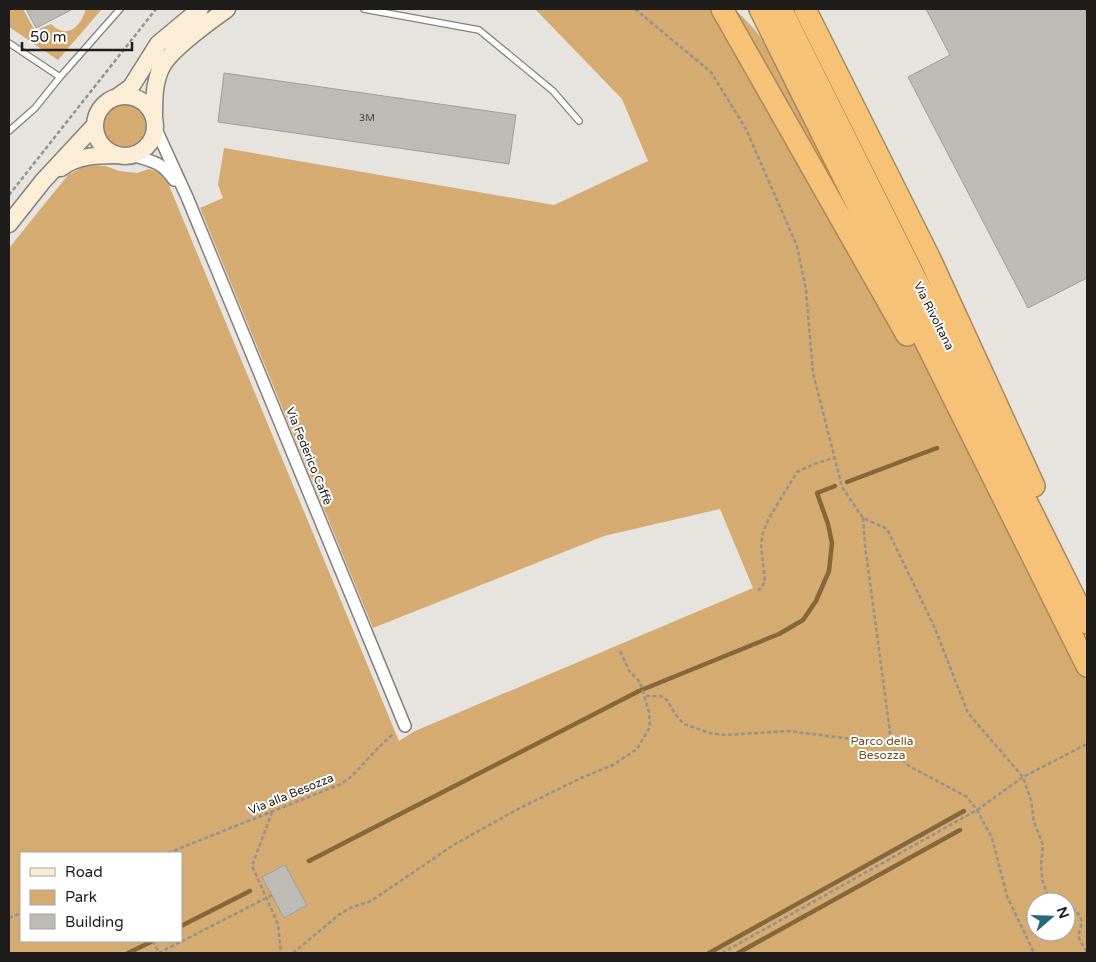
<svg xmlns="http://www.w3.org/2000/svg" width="1096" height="962" font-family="'Varela Round',sans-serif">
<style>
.green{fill:#d5ab71;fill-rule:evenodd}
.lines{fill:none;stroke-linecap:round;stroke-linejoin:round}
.stream{stroke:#85673b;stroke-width:4.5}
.building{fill:#bebab6;stroke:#a19d99}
.lane-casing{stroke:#85817d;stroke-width:8}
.street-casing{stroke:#85817d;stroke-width:14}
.secondary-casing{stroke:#85817d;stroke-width:19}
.highway-casing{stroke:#aa8857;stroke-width:24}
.path{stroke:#94928e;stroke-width:2.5;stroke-dasharray:4 2.5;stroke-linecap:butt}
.lane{stroke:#fff;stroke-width:5.5}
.street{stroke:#fff;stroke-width:11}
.secondary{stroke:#fcedd6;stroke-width:16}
.highway{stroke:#f6c277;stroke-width:21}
.labels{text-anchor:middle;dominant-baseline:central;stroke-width:4;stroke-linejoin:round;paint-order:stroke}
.number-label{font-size:10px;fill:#464442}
.street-label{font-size:12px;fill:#1e1d1b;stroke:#fff}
.park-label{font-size:12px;fill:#705123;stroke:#fff}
</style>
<rect width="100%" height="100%" fill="#e7e4df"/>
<!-- green -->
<path class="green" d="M9 9H23L35 31 51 24C68 40 80 27 86 9H102L58 60 9 27Z
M535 9H735L755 30 773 55 1087 681V953H9V248L68 175 86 165 106 166 119 171 137 173 149 169 159 172 168 183 399 741 415 731 753 588 720 509 604 536 373 628 200 208 223 198 218 185 224 148 554 205 648 161 622 99ZM21 853H181V941H21ZM1036 902H1066V932H1036Z
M103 126a22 22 0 1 1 44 0a22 22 0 1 1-44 0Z"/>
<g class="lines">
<!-- stream -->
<path class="stream" d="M847 482 937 448
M309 861 639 691 779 634 803 620 816 601 829 571 832 543 828 524 817 493 835 486
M181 926 250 891
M128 953 153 941
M709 953 964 811
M738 953 960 830"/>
</g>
<!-- building -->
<path class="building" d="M26 9H73L36 28Z
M926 9H1087V278L1028 308 908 77 950 55Z
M224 73 516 115 509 164 218 122Z
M285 865 307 905 284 918 262 877Z"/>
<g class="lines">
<defs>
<path id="lane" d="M364 9 479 30 553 91 579 121
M9 43 60 77
M9 131 35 108 60 77 120 9"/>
<path id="street" d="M155 127 187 197 405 726
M132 155C153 162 161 161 174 180"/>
<path id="secondary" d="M95 126a30 30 0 1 1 60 0a30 30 0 1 1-60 0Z
M117 97 131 87 158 44 200 9
M154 116C154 99 154 78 164 63 176 45 209 22 227 9
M61 168C76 156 97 155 116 155
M9 224 43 181 95 125"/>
<path id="highway" d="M722 9 907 335
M760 9 1087 666
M781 9 1087 623
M805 9 930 259 1034 486"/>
</defs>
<!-- lane casing -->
<use href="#lane" class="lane-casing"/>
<!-- street casing -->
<use href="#street" class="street-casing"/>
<!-- secondary casing -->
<use href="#secondary" class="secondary-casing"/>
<!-- highway casing -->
<use href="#highway" class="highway-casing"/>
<!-- path -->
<path class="path" d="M635 9 711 72 746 129 797 246 806 290 813 373 842 487 863 518 887 529 934 626 968 713 1023 777 1031 800 1034 822 1043 845 1041 865 1042 879 1047 894 1059 902
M9 195 156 9
M863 518 865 545 891 740 896 754 909 766 967 797 977 810 992 838 1007 896 1034 953
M758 591 765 582 761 544 763 533 769 518 797 472 814 464 833 458
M646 696H661L667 700 675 714 684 724 710 733 726 735 788 731 892 744
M272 812 252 866 278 924 281 953
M168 853 341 784 352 776 377 749 394 733
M1066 905C1075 909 1083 915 1081 926 1081 931 1078 933 1079 938 1081 943 1084 947 1087 952
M9 918 21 913
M153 941 159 953 272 895
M293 953 340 914 350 908 371 901 455 844 520 808 581 778 613 765 637 749 650 727 649 712 640 682 630 672 619 649
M722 953 977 810 1023 777 1087 744"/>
<!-- lane -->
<use href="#lane" class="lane"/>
<!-- street -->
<use href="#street" class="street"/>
<!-- secondary -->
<use href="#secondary" class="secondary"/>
<!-- highway -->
<use href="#highway" class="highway"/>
</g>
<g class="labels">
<!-- number labels -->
<g class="number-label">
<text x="367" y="118">3M</text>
</g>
<!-- street labels -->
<g class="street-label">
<text transform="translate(934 316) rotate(63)">Via Rivoltana</text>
<text transform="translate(309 456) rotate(68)">Via Federico Caffè</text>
<text transform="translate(291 794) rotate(-22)">Via alla Besozza</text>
</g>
<!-- park labels -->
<g class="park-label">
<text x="882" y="741">Parco della<tspan x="882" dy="14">Besozza</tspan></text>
</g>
</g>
<!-- border -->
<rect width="1096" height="962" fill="none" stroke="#1e1d1b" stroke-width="20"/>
<!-- legend -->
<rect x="20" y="852" width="162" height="90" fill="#ffffff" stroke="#a5a5a4"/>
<rect x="30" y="868" width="25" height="8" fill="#fcedd6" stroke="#a5a5a4"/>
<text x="65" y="877" font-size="15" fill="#1e1d1b">Road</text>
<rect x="30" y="890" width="25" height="15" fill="#d5ab71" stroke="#a5a5a4"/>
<text x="65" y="902" font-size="15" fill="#1e1d1b">Park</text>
<rect x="30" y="914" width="25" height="15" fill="#bebab6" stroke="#a5a5a4"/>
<text x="65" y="927" font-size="15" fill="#1e1d1b">Building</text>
<!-- north arrow -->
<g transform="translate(1051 917) rotate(70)"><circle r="24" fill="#ffffff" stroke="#a5a5a4"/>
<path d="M0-4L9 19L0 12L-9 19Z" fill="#2a687e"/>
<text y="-8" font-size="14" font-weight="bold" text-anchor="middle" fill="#1e1d1b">N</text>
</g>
<!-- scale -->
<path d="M22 42v8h110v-8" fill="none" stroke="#1e1d1b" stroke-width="2.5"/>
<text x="30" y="42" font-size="15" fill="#1e1d1b" stroke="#ffffff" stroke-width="4" paint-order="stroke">50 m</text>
</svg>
